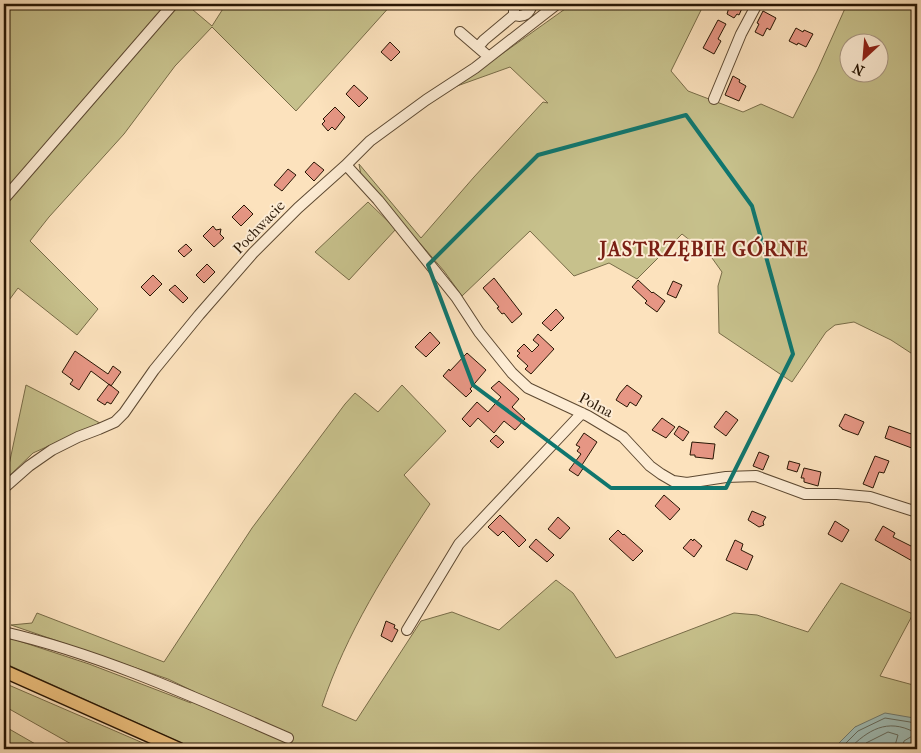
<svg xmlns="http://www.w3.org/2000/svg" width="921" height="753" font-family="'IM FELL French Canon',serif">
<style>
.green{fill:#c7c18c;stroke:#786c48;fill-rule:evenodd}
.water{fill:#a0bdb6;stroke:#707a6f}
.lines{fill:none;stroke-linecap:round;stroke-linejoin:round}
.shore{stroke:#646a5d;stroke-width:1}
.stream{stroke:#707a6f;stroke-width:3}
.building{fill:#e69684;stroke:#281604}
.minor-casing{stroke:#5d4932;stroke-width:12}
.major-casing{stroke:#281604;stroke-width:15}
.minor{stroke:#fdecd4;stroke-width:10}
.major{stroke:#eec17e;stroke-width:12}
.marked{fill:none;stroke:#0f766e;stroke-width:4;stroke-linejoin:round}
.labels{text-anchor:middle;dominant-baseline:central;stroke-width:4;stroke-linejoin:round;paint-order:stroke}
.street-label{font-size:15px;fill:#281604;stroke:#fdecd4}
.district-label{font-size:20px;font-weight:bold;letter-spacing:1px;fill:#7a1f14;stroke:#fdecd4}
</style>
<rect width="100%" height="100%" fill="#fce2bd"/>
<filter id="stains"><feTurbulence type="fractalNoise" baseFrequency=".004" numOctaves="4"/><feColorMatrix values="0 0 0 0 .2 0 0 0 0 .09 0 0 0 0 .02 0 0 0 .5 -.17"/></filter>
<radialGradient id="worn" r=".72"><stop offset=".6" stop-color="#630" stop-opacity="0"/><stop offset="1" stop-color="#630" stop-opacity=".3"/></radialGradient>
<!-- green -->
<path class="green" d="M4 4H166L4 194V78L10 71 4 77Z
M178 4H186L212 26 226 4H392L296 111 212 27 175 66 124 134 49 217 30 241 98 309 77 335 18 288 4 307V204L13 191 63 139Z
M572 4H704L671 71 688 91 743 112 761 104 793 118 817 71 847 4H917V357L891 340 854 322 835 325 826 332 792 382 719 333 718 286 722 272 712 258 682 234 637 279 609 263 574 276 530 231 462 296 444 271 361 175 359 164 421 238 474 177 543 102 548 103 510 67 457 86ZM848 42H878V72H848Z
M368 202 396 229 349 280 315 252Z
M26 385 100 423 33 453 6 479Z
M402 385 446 431 404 475 430 504C388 568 346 633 322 706L356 721 421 621 452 612 499 630 556 580 573 593 616 658 734 613 757 615 808 632 841 583 913 614 880 676 917 686V728L914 718 855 727 833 749H195L4 663V636L89 664 191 703 195 692 168 679 11 625 32 623 37 613 164 662 252 528 345 404 355 393 378 412Z
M4 683 143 743 154 749H80L4 706Z
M4 726 44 749H4Z"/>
<!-- water -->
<path class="water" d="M885 713 914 718 917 728V746L907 749H833L855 727Z"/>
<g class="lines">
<!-- shore -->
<path class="shore" d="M840 749 858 731 885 718 910 722 917 725
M849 749C868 730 887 718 914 732V735L904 741 902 749
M860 749 866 743 888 732 898 735 894 749"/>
<!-- stream -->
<path class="stream" d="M905 749H917"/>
</g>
<!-- building -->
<path class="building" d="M730 4H744L739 15 737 14 734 18 727 14Z
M763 11 776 18 770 30 767 28 763 36 755 32 759 24 757 23Z
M718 20 726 24 718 39 721 41 714 54 703 48Z
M796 28 803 32 804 30 813 34 806 47 798 43 797 45 789 41Z
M390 42 400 52 391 61 381 52Z
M733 76 740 80 739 82 746 86 739 101 725 95Z
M354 85 368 98 359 107 346 94Z
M335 107 345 117 335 130 332 127 328 131 322 124 325 121 323 119Z
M314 162 324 170 314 181 305 172Z
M288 169 296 175 282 191 274 185Z
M244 205 253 214 241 226 232 217Z
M213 226 216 230 221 229 220 234 224 238 214 247 203 236Z
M186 244 192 250 184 257 178 251Z
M207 264 215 272 204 283 196 275Z
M153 275 162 284 150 296 141 287Z
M494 278 522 314 512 323 504 313 502 314 497 308 499 307 483 288Z
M638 280 652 293 653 292 665 301 657 312 645 303 647 301 632 287Z
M673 281 682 285 676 298 667 294Z
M175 285 188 298 183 303 169 290Z
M556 309 564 318 551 331 542 323Z
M430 332 440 343 426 357 415 347Z
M538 334 554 349 531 374 525 369 528 366 517 356 520 353 517 351 524 344 532 352 539 345 533 340Z
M75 351 108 374 113 366 121 372 111 386 91 371 79 390 70 384 73 380 62 372Z
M467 353 486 370 470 389 472 391 466 397 443 376 449 369 450 371Z
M499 381 519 399 512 407 525 419 515 430 504 421 494 433 478 418 470 427 462 419 477 402 488 412 501 397 491 388Z
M109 384 119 392 111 404 107 402 105 405 97 400Z
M627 385 642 396 636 406 630 402 627 407 616 400 620 393Z
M726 411 738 420 726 436 714 427Z
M845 414 864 422 858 435 842 429V428L839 426Z
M662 418 675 427 666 438 652 430Z
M679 426 689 432 683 441 674 434Z
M889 426 917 436V450L885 438Z
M584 433 597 442 582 465 584 467 578 476 569 470 581 454 577 451 580 447 576 445Z
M496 435 504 442 498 448 490 441Z
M692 442 715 444 713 459 695 457V455H690Z
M759 452 769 456 763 470 753 466Z
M875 456 889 461 884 473 879 472 873 488 863 484Z
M789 461 800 464 797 472 787 469Z
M804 468 821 472 818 486 804 482V478H801Z
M664 495 680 509 670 520 655 506Z
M752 511 766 517 763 522 764 525 759 527 748 520Z
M500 515 526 540 519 547 503 531 498 536 488 527Z
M558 517 570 528 560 539 548 529Z
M835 521 849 530 842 542 828 534Z
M883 526 895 533 893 537 917 549V555L914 562 875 540Z
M618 530 623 535 624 534 643 551 633 561 609 539Z
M536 539 554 555 547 562 529 547Z
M691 539 693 541 694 539 702 546 694 557 683 548Z
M735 540 743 544 741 550 753 556 747 570 726 560Z
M386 621 395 625 394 628 398 630 392 642 381 636Z"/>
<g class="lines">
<defs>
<path id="minor" d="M514 15V7L516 4
M460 32 489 57
M478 47 484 40 514 15C524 18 530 13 532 4
M714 99 741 34 757 4
M346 165 378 200 456 297 479 332 512 373 528 388 588 416 623 437 650 466 661 474 673 481 687 483 726 477 756 476 805 494H837L870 497 917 512
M4 199 173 4
M4 488 29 466 52 450 78 437 99 429 115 422 124 413 154 370 199 315 253 253 298 208 346 165 370 141 426 100 475 68 557 4
M407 630 459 544 582 413
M4 632C103 655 196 698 288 738"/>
<path id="major" d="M4 671 179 749"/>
</defs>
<!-- minor casing -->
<use href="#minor" class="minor-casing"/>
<!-- major casing -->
<use href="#major" class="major-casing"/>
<!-- minor -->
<use href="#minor" class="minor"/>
<!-- major -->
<use href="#major" class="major"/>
</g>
<!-- marked area -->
<path class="marked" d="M686 115 752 206 793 354 726 488H611L473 385 428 265 538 155Z"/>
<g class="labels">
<!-- street labels -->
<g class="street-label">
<text transform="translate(259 227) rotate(-46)">Pochwacie</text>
<text transform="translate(596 405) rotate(28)">Polna</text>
</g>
<!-- district labels -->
<g class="district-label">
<text x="704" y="249">JASTRZĘBIE GÓRNE</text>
</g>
</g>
<!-- margin -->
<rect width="921" height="753" fill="none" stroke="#fce2bd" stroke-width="20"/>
<rect x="5" y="5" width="911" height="743" fill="none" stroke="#281604" stroke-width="2.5"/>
<rect x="10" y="10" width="901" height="733" fill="none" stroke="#281604"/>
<!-- north arrow -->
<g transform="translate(864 58) rotate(206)"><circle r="24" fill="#fdecd4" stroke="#a89681"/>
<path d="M0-4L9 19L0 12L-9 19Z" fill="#8f2418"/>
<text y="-8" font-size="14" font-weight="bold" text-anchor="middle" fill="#281604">N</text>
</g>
<rect width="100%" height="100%" filter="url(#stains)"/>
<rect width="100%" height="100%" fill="url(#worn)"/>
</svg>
